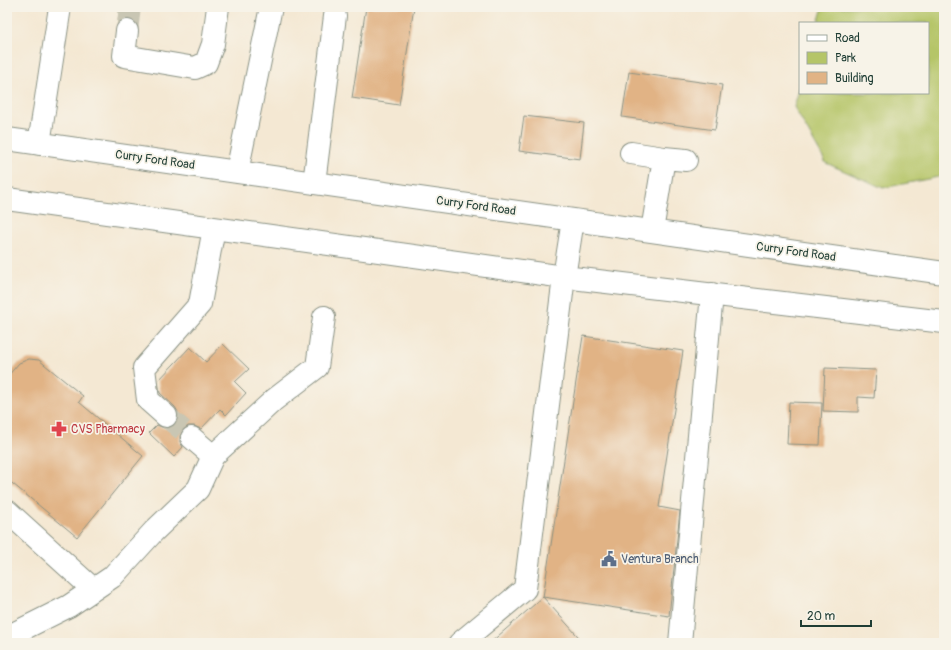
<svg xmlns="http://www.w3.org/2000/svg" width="951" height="650" font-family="Pangolin,sans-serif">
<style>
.green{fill:#b5c568;stroke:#6a814e}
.building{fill:#e1b385}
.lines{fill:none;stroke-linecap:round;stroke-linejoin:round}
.minor-tunnel{stroke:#c9c6b3;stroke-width:22;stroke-dasharray:22 11;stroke-linecap:butt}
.minor-casing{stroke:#8a9284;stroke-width:24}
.minor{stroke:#fff;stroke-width:22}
.labels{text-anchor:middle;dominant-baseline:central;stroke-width:3.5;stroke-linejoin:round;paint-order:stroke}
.street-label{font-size:12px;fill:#1f3d34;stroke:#f7f3e8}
.health-label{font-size:12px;fill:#be3a42;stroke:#f7f3e8;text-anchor:start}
.service-label{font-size:12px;fill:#4e5e75;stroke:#f7f3e8;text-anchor:start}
</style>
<rect width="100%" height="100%" fill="#f7f3e8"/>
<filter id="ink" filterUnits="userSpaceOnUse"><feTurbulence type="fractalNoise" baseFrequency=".025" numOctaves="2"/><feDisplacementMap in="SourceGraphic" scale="8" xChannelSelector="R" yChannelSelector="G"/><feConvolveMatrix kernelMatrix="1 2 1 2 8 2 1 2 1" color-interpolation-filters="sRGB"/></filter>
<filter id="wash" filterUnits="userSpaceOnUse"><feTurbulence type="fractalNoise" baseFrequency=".012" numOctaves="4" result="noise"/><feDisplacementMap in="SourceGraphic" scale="16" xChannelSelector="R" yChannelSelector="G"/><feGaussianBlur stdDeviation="0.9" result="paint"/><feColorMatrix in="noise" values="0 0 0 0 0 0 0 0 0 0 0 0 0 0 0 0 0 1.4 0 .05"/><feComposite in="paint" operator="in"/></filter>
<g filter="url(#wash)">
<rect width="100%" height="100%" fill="#f4e8d3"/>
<!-- green -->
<path class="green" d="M823 7H944V174L938 177 883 188 826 163 794 107 800 86V93H928V23H818Z"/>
<g id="blocks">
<!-- building -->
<path class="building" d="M366 7H414L399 105 352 98Z
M629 72 722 85 715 130 622 117Z
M524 116 584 123 580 159 519 151Z
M583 336 683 351 659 507 680 511 669 616 543 597Z
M223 344 249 369 235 382 246 393 226 415 220 409 201 429 194 426H188L183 430 180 436V442L183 447 174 457 149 433 157 425 164 428H170L176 424 178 418V412L175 407 160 393 158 381 190 347 206 362Z
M29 359 39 360 83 396 79 402 143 456 77 537 7 479V377L19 363Z
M825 368 876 370 874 398 858 397V412L823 411Z
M789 402 822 403 820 445 787 444Z
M543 597 584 643H490Z"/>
</g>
</g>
<g filter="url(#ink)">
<use href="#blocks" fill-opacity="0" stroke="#8a9284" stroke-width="1"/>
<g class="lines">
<!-- minor-tunnel -->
<path class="minor-tunnel" d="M127 31 130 7
M166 416 192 438"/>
<defs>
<path id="minor" d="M127 31 124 56 195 68 206 63 213 44 218 7
M7 139 944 273
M39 144 60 7
M631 153 664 158 652 231
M664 158 686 160
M237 172 271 7
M314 183 335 16
M7 199 564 277 944 322
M166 416 148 400 144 368 200 304 214 228
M192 438 213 456
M7 511 93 589
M7 637 69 606 112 577 154 531 198 489 213 456 274 400 317 367 324 317
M460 643 525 589 564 277 573 220
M680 643 712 294"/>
</defs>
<!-- minor casing -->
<use href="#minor" class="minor-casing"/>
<!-- minor -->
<use href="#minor" class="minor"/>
</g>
</g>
<!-- icons -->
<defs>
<symbol id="pharmacy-bare" viewBox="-9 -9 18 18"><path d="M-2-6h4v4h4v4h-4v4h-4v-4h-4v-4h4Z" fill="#e0444e" stroke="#f7f3e8" stroke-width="2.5" paint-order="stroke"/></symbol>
<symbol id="civic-bare" viewBox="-9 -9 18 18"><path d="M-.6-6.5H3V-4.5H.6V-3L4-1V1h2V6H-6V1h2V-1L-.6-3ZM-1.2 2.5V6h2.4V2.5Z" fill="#5c6f8a" stroke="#f7f3e8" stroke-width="2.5" paint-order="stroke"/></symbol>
</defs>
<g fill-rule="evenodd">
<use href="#pharmacy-bare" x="48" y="418" width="22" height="22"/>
<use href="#civic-bare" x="598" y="548" width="22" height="22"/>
</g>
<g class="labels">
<!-- street labels -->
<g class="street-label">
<text transform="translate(155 160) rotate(8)">Curry Ford Road</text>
<text transform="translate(476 206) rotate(8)">Curry Ford Road</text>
<text transform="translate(796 252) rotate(8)">Curry Ford Road</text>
</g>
<!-- health labels -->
<g class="health-label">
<text x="71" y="429">CVS Pharmacy</text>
</g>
<!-- service labels -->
<g class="service-label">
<text x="621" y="559">Ventura Branch</text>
</g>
</g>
<!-- margin -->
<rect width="951" height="650" fill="none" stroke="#f7f3e8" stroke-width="24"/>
<!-- legend -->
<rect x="799" y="22" width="130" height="72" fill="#f7f3e8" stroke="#a1aaa0"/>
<rect x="807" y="35" width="20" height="6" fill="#ffffff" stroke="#a1aaa0"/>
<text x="835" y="42" font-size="12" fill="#1f3d34">Road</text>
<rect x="807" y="52" width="20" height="12" fill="#b5c568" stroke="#a1aaa0"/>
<text x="835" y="62" font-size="12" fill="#1f3d34">Park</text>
<rect x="807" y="72" width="20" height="12" fill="#e1b385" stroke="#a1aaa0"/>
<text x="835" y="82" font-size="12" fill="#1f3d34">Building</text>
<!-- scale -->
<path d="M801 620v6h70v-6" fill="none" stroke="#1f3d34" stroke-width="2"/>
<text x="807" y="620" font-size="12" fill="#1f3d34" stroke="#f7f3e8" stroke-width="3" paint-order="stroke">20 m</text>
</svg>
